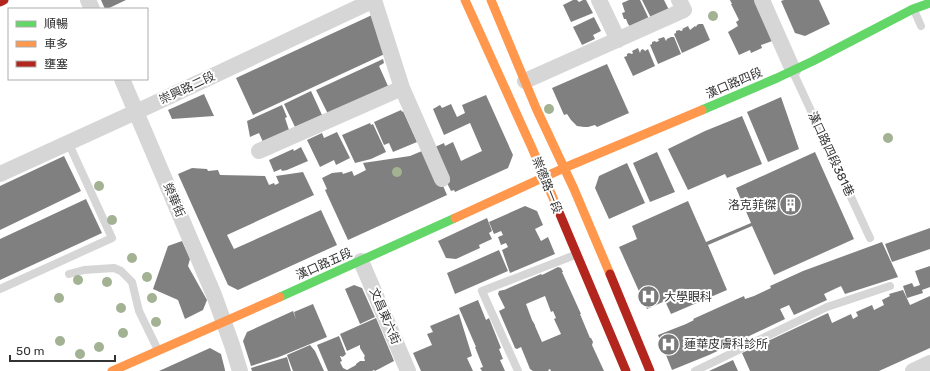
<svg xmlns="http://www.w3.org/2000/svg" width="930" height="371" font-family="Rubik,'Noto Sans TC',sans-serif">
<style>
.building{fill:#808080;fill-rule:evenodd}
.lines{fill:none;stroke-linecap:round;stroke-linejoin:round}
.lane{stroke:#d6d6d6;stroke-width:8}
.street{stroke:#d6d6d6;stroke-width:16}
.fast{stroke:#63d668;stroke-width:9}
.slow{stroke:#ff974d;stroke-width:9}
.jam{stroke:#b3261e;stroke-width:9}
.tree{fill:#a2b293}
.labels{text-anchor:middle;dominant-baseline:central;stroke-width:4;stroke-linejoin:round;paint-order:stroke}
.street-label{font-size:12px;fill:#323232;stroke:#fff}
.poi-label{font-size:12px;fill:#323232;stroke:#fff;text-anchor:start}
</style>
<rect width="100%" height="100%" fill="#fff"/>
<!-- building -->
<path class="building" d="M101 0H126L107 9H105Z
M573 0H577L579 2 583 0H586L593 13 571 22 563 5Z
M629 0H640L649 19 630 28 629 25 628 24 626 19H624L622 13 625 12 622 3Z
M642 0H664L670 12 652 20Z
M730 0H758L775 40 761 45 762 48 751 53 750 50 739 55 728 32 738 26 736 22 739 20 731 4H732Z
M784 0H819L830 24 805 36 795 33 781 1Z
M372 15 389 52 253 115 236 78Z
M594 17 601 31 593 35 595 39 582 45 573 27Z
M699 24H703L710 40 682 53 674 34 676 33V31L679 30 681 31 683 30 682 29 688 26 690 30 695 26 696 27 697 25Z
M664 37 666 41 667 39 671 37H674L681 54 658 64 650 45 652 44V42L655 41 656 42 659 41 658 39Z
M638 48 640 53 641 50 643 49 645 51 648 49 655 66 633 76 624 57 627 56V54L629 53 632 54 633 53 632 51Z
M383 59 384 63 379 66 388 86 329 116 316 90Z
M607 64 629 113 597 127 595 125 588 127H584L577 126 571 120 567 114 564 115 552 88Z
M311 91 322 115 295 127 284 104Z
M204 94 214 116 172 119 168 110Z
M486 95 513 155 508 168 455 192 454 190 451 191 447 183 450 182 435 147 444 143 445 146 453 142 461 161 482 151 470 123 444 135 433 109 440 105 442 108 451 104 457 117 465 113 462 105Z
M781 97 799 149 768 162 747 112Z
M282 105 287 117 285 118 289 130 263 142 259 133 250 137 247 121Z
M401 110 402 112 403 111 417 142 393 152 389 143 384 145 374 122Z
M742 116 762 164 727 178 725 174 688 190 668 149 705 131Z
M370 123 371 125 373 124 386 152 371 159 355 163 342 135Z
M337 132 350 158 336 165 334 160 320 167 307 140 322 133 324 138Z
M301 147 308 161 287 170 282 171 281 169 274 172 269 160 293 149 294 151Z
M422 151 434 165 447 195 348 240 325 190 327 189 322 178 332 173 342 172 343 174 352 171 354 176 366 170 363 163 410 156Z
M657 152 675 192 650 202 633 163Z
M815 152 854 239 774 275 752 226 708 245 727 290 671 314 665 301 647 309 619 247 637 239 632 226 688 201 706 242 751 223 736 188Z
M64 156 81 191 0 230V186Z
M627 163 645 203 609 219 595 188 599 176Z
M192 168 207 169 208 171 218 170 220 175 265 176 269 185 274 183 275 185 279 183 276 176 303 172 314 195 227 235 234 249 321 210 337 245 238 290 228 285 178 174Z
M86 199 102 233 0 280V239Z
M525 206 537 211 543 225 535 229 541 241 548 237 555 254 510 273 502 250 508 247 506 243 501 245 498 237 503 235 501 231 494 234 489 222Z
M487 218 492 231 489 233 492 239 479 245 480 248 456 259 446 258 438 241Z
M930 228V249L892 262 885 244Z
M182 241 190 259 188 266 207 300 203 310 185 319 178 300 153 289 168 246Z
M882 242 898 277 845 294 841 286 824 294 827 300 794 315 789 305 780 309 785 319 709 355 672 370 658 335 686 324 694 320 693 319 744 296 745 299 754 296 771 288 770 286 803 271Z
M499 250 508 271 455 294 447 273Z
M930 266V287L922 290 923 293 907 298 903 286 912 283 914 287 920 285 915 271Z
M558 267 561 268 563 272H562L581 314H580L590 338H591L593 342 592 345 604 371H551L550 369 548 370 549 371H533L530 369 521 347 517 349 515 348 499 311 505 308 498 294 499 291 503 290H504L541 274 542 275ZM545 296 551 312 553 311 556 318 554 319 561 334 542 342 535 326V325L532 320 526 304Z
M354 285 362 288 375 317 360 324 345 289Z
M903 290 910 305 930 296V348L879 371H750L742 353 828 313 832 323 851 314 853 319 858 316 856 312 872 305 874 310 884 305 882 300 890 296 889 294Z
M478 300 486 320 489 318 501 348 499 349 503 359 500 360 505 371H482L480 368 483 367 475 347H476L459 308Z
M313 304 327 337 279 357 251 366 243 341 247 332 293 311 296 319 294 312Z
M459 314 472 356 467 358 473 371H421L413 353 432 345 427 334 433 332 430 326Z
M376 318 394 361 375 371 374 370 372 371H328L317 345 339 336 346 354 344 356 342 357 341 356H340L342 361 340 362 343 368 347 370 356 365V364L360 361H365L364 357 365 356 360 348V345L347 351 340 334Z
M310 345 315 351 324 371H293L287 355Z
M210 348 221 354 225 370V371H159Z
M287 357 291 371H252L251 368Z
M733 360 738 371H709Z"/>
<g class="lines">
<!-- lane -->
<path class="lane" d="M914 10 921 26
M793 72 870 238
M69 274 84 270 114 268 121 271 132 282 139 311 158 350
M0 289 112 238 68 142
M518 371 482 291 575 255
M695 371 827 307 890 286"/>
<!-- street -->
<path class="street" d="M88 0 92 9
M374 0 402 88 442 179
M599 0 618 40
M762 0 793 70
M122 79 214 295 232 345 240 371
M525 81 684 10 679 0
M259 151 402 88
M0 174 151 105 374 0
M361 261 408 371
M913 371 930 363"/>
<!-- fast -->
<path class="fast" d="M702 110 777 78 813 61 913 9 930 3
M280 297 455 218"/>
<!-- slow -->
<path class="slow" d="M465 0 532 148 556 205
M491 0 536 108 574 189 610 274
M455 218 564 168 702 110
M112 371 280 297"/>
<!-- jam -->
<path class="jam" d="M0 2 4 0
M556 205 626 371
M610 274 650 371"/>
</g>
<!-- trees -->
<g class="tree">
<circle cx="713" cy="16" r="5"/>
<circle cx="549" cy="109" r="5"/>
<circle cx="888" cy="138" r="5"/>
<circle cx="397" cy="172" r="5"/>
<circle cx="99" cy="186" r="5"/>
<circle cx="112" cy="220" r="5"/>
<circle cx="132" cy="258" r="5"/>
<circle cx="147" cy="277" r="5"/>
<circle cx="78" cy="280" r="5"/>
<circle cx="107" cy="282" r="5"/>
<circle cx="59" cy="298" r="5"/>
<circle cx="152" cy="298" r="5"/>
<circle cx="121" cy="308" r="5"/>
<circle cx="156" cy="322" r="5"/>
<circle cx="123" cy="333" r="5"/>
<circle cx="60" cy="341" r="5"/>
<circle cx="99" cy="347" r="5"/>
<circle cx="80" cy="354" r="5"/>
</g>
<!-- icons -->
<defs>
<symbol id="building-disc" viewBox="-11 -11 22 22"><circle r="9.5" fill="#7a7a7a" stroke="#fff"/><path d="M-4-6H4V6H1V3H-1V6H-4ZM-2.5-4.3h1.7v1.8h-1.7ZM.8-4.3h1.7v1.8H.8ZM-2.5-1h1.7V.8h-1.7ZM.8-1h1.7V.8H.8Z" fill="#fff"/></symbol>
<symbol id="hospital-disc" viewBox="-11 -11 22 22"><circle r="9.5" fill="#7a7a7a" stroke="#fff"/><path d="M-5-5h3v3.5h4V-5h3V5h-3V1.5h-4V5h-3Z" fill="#fff"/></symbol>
</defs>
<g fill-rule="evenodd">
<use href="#building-disc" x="778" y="192" width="25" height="25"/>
<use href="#hospital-disc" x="636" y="284" width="25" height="25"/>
<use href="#hospital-disc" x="656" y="332" width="25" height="25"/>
</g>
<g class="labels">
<!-- street labels -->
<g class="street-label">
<text transform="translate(734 83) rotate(-23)">漢口路四段</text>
<text transform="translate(187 88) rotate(-25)">崇興路二段</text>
<text transform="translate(831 154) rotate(65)">漢口路四段381巷</text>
<text transform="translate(547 185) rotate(68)">崇德路一段</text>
<text transform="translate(174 200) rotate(67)">榮華街</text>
<text transform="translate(324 264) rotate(-24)">漢口路五段</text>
<text transform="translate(385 316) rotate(67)">文昌東六街</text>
</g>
<!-- poi labels -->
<g class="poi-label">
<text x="776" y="205" text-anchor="end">洛克菲傑</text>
<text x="664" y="297">大學眼科</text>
<text x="684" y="344">蓮華皮膚科診所</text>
</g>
</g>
<!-- legend -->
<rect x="8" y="8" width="140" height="72" fill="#ffffff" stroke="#adadad"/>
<rect x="16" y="21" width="20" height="6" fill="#63d668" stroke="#adadad"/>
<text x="44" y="28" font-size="12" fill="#323232">順暢</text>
<rect x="16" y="41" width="20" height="6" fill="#ff974d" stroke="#adadad"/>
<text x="44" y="48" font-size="12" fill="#323232">車多</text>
<rect x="16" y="61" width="20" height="6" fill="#b3261e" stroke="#adadad"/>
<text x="44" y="68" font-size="12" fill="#323232">壅塞</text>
<!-- scale -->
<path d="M10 355v6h105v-6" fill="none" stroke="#323232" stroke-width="2"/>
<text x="16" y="355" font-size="12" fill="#323232" stroke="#ffffff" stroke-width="3" paint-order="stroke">50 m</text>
</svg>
